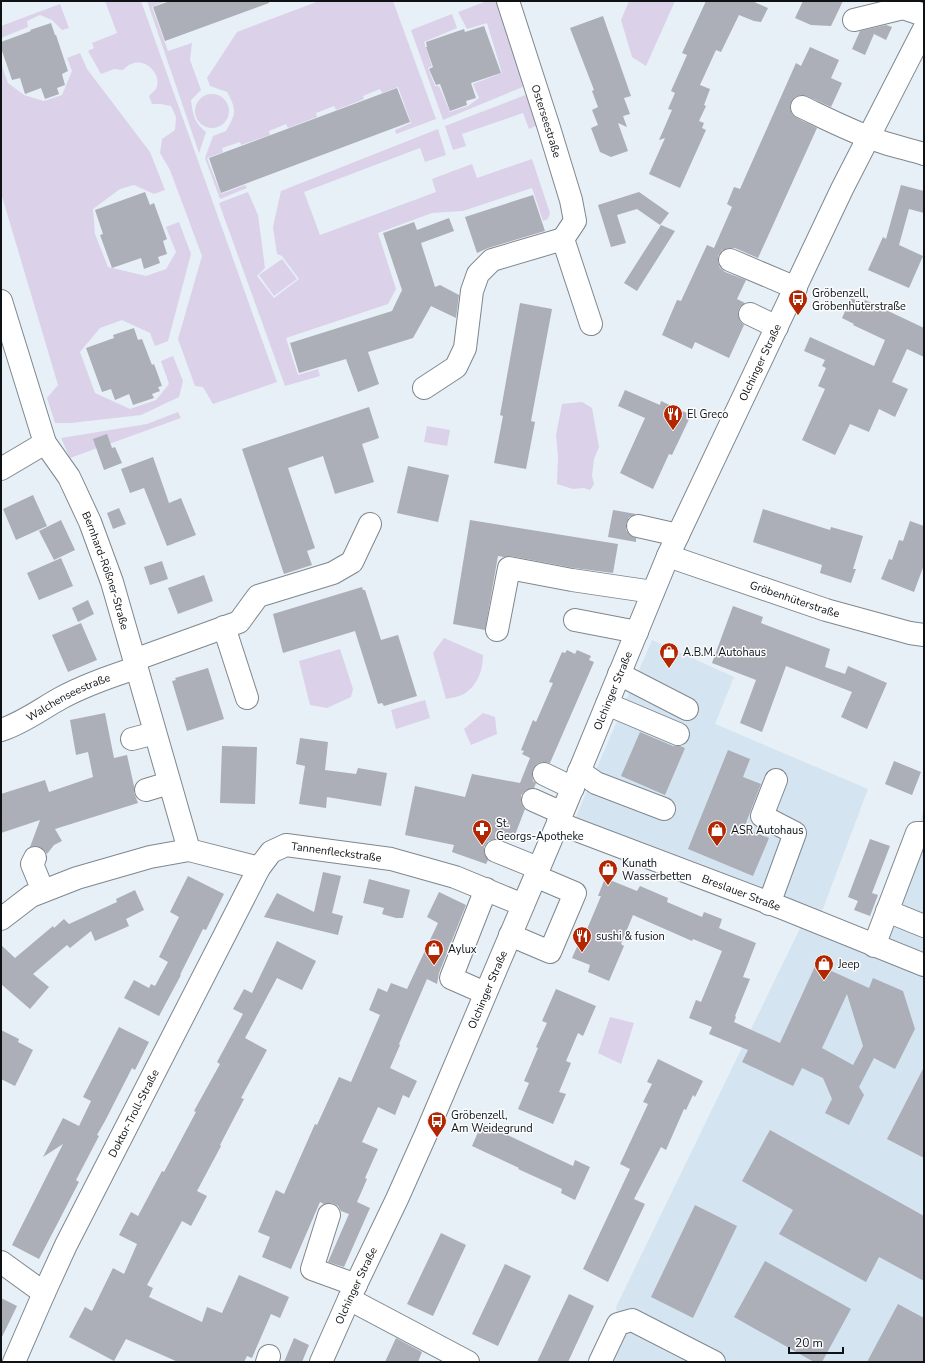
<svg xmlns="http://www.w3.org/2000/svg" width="925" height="1363" font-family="'Nunito Sans',sans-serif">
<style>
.built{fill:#d5e4f1}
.green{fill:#dbd1e9}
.building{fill:#acaeb8;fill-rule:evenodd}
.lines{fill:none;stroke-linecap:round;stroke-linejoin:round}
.minor-casing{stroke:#7f878e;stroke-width:24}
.major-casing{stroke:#7f878e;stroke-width:24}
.minor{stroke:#fff;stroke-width:22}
.major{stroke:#fff;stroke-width:22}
.labels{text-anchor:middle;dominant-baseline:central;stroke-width:3;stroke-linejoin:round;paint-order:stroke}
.street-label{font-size:11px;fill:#0f1215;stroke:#fafcfd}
.poi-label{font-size:11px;fill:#0f1215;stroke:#fafcfd;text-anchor:start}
</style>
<rect width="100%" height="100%" fill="#e7f0f7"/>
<!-- built -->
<path class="built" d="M652 640 734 677 715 724 868 789 818 922 874 946 917 833 924 809V1362H600L618 1324 616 1307 805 918 571 828Z"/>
<!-- green -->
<path class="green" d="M105 1H141L277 382 213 404 203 387 195 386 178 339 202 256 170 170 160 153 162 139 175 130 176 117 171 106 161 104H152L149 96C151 94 154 91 156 89 163 74 145 57 131 64 128 65 125 68 123 70L114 69 101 74 88 51 94 48 92 43 117 33Z
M147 1H166L152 7 168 51 192 43 190 60 201 90 191 100C193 115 194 122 206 132L199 153Z
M319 1H393L436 119 396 134 395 130 411 123 398 87 382 93 380 89 363 96 364 99 336 110 334 106 316 113 317 117 288 128 286 124 269 131 270 135 241 145 240 142 222 148 223 152 207 158 221 194 245 185 247 188 220 199 205 158 213 136 226 131C236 114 237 110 227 92L210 86 207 78 237 32Z
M487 1H499L525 86 443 120 411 30 452 14 457 28 424 42 432 66 428 68 435 86H439L450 112 468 106 479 98 473 84 502 73 487 23 467 29 458 12Z
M629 1H675L646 66 632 57 621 20Z
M60 4 69 28 62 30 52 20 40 15 27 21 28 27 1 38V26Z
M80 53 87 69 150 152 165 190 154 194 134 185 120 189 93 209 95 234 108 267 146 276 166 269 176 252 166 227 179 222 191 254 168 341 155 346 150 333 122 320 100 328 80 352 95 393 130 409 156 400 169 384 161 361 173 356 183 381 179 397 141 415 71 423H55L47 398 58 385 1 193V59L3 69 8 83 24 95 44 101 62 95 72 71 67 58Z
M528 94 538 125 529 129 523 113 462 134 466 146 453 150 445 126Z
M195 111a17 17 0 1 1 34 0a17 17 0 1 1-34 0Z
M438 129 446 155 425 162 420 148 304 192 320 235 436 192 432 179 472 164 477 178 532 159 550 213 548 219 543 221 532 188 463 211 432 213 378 233 396 289 388 304 286 338 298 375 318 369 320 376 285 386 219 203 248 192 258 215 265 268 257 276 274 298 299 279 282 256 277 254 273 227 281 191Z
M282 259 297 279 274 296 259 275Z
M582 402 592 408 599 447 594 459 592 476 594 484 590 490 584 488 573 489 557 484 558 456 556 435 562 404Z
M178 412 181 418 70 458 61 438 147 424Z
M427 426 450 430 447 446 424 442Z
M444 638 483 655C483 671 477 687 462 695 457 697 451 698 446 699L433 653Z
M340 649 353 689 351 697 327 708 310 705 299 661Z
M425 700 430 718 396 729 391 710Z
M483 713 495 717 497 734 471 745 464 729Z
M610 1017 634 1023 621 1064 598 1053Z"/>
<!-- building -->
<path class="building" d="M170 1H269V3L165 41 153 7Z
M706 1H752L768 8 761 22 754 21 739 15 721 52 716 50 700 85 710 89 704 105 706 106 699 121 704 123 702 128 706 130 680 188 649 174 665 138 659 140 672 110 668 109 675 93 671 91 687 55 682 53Z
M803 1H843L831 26 811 25 795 18Z
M603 16 631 96 624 98 630 114 623 116 627 127 618 123 628 151 611 157 600 152 591 128 598 125 592 110 598 107 592 91 594 90 570 28Z
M51 23 55 35H56L68 71 62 74 65 85 57 88 59 94 45 99 41 88 25 94 20 78 12 80 1 48V42L31 31 30 30Z
M886 25 892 27 886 40 874 34 865 55 852 49 860 31Z
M484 26 501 73 471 83 476 98 466 101 467 105 450 111 440 84 436 85 429 69 433 67 426 47H427L426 42 464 29 465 32Z
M810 47 839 60 831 78 842 83 831 107 807 96 801 95 795 97 791 102 790 108 792 114 797 118 817 128 758 258 735 248H729L722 250 718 256V262L720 268 725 272 746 280 737 299 745 303 739 308 738 315 740 321 744 325 729 358 695 342 692 349 662 335 677 300 681 301 707 245 714 248 732 207 727 204 734 187 740 189 796 63 801 66Z
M397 88 410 122 221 193 209 158Z
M901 185 924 191V213L909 209 899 245 923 256 909 288 868 270 883 237 886 239Z
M145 192 150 205 154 203 167 239 163 241 167 254 158 257 160 263 144 269 141 258 112 268 100 235 103 234 95 210Z
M639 192 669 213 660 225 637 209 617 215 626 243 611 247 598 205Z
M533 195 545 231 488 248 477 253 465 217Z
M449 218 454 231 421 243 435 287 440 285 459 295 456 318 431 306 413 338 368 352 379 384 358 392 346 359 299 373 290 343 392 311 402 290 383 233 414 222 417 230Z
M661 225 675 231 637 291 624 283Z
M851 298 863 303 865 300 924 328V357L907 349 892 382 908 389 895 417 879 409 869 432 850 424 835 455 802 440 825 389 818 386 826 368 822 366 825 360 804 351 810 337 874 366 885 340 853 325 854 324 842 318Z
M520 303 552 309 531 421 535 422 526 469 494 463 503 416 500 415Z
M134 328 138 340 142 339 152 365 154 364 162 386 158 387 160 391 152 394 154 398 133 405 129 394 115 400 111 389 102 392 86 348 114 338 113 335Z
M625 390 660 405 661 401 691 415 672 455 669 454 653 489 620 473 645 418 618 406Z
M369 407 379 438 362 444 374 482 335 494 323 456 288 468 315 548 307 551 312 565 284 574 242 449Z
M107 434 112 448 115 447 122 463 104 470 93 439Z
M153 457 169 503 181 498 196 535 167 546 144 488 130 493 121 469Z
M408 466 449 475 438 522 397 513Z
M33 495 47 526 16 540 3 509Z
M119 508 126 524 113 529 107 513Z
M763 509 830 530 831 527 863 536 853 569H856L851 583 820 573 822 565 753 542Z
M613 510 636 514 629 517 626 524V530L630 535 636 538V542L608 537Z
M61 520 75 550 54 560 39 531Z
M470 520 618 544 613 573 574 568 511 556 504 557 498 556 485 630 453 624Z
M910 521 924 526V565L914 592 881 579 889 559 892 560 899 540 903 541Z
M61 558 73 586 39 600 27 573Z
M162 561 168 579 150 585 144 567Z
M204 575 213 601 178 614 168 588Z
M362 587 363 590H365L381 640 398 635 417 696 384 706 382 703 378 704 355 631 283 653 273 614Z
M88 600 94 614 78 622 72 608Z
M733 606 763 617 761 623 830 649 825 667 845 674 848 666 887 683 867 729 841 717 852 692 786 666 762 732 740 723 756 680 712 663Z
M81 623 97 660 68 672 52 635Z
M567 650 575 654 577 650 591 656 589 660 594 662 550 763 543 762 537 764 533 769 532 775 533 781 536 783 534 788 526 790 521 795V802L523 807 525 809 513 840 497 834 495 839 488 841 484 847V852L488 860 486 864 452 852 454 845 405 835 415 786 465 797 472 774 520 783 530 758 522 754 524 751 521 750 533 720 536 722 553 683 549 682 562 652 565 653Z
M208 668 224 719 187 731 172 681 176 680 175 678Z
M105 713 114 758 127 755 134 786V793L138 803 55 829 62 841 54 845 47 854 45 851 40 847 35 846 30 847 40 820 1 833V794L45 780 49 792 93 777 88 752 76 755 70 720Z
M640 732 673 746H680L685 748 665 795 621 776Z
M300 738 328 742 325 770 356 774 358 768 387 773 381 806 327 797 326 808 299 804 305 766 296 764Z
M222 746 257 747 255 804 220 803Z
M728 750 750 759 743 777 761 784 744 828 769 838 753 876 688 849Z
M894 761 921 772 912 795 885 784Z
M870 839 890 846 872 893 878 895 870 916 854 910 858 901 848 897Z
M323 872 341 876 332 913 343 916 338 935 264 917 277 893 314 912Z
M188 876 224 894 206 930 203 929 180 975H181L159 1016 124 998 134 980 149 988 151 984 155 986 168 962 159 957 179 917 170 912Z
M605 878 637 891 640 886 668 898 667 902 702 917 704 912 722 919 719 928 756 943 743 977 750 979 735 1016 736 1017 734 1022 780 1043 816 964 869 988 873 978 903 991 915 1029 895 1069 874 1058 859 1087 864 1095 849 1125 825 1113 832 1099 823 1078 802 1068 793 1086 742 1062 748 1050 709 1034 712 1027 689 1018 696 1000 701 1002 722 951 693 939 692 941 633 915 621 944 624 946 609 981 588 972 590 965 572 958 580 940 582 941 601 896H598ZM847 994 863 1046 853 1065 822 1048Z
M369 879 410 890 403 918H396L382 914 384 908 363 903Z
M135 890 144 910 126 919 129 926 95 941 91 931 70 948 67 945 33 974 49 987 30 1009 1 984V945L15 958 53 926 54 928 64 919 69 924 117 902 116 899Z
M439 892 466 905 439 973 437 984 427 979 399 1044 400 1045 390 1068 417 1081 409 1098 403 1095 395 1115 378 1107 362 1142 378 1149 365 1178 367 1179 357 1202 370 1208 344 1267 328 1262 349 1214 341 1211 338 1206 332 1203 324 1204 320 1202 291 1269 262 1257 270 1237 258 1232 276 1190 284 1194 315 1124 317 1125 339 1077 351 1082 380 1015 369 1010 378 988 387 992 391 983 407 989 438 923 427 917Z
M277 941 316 961 302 990 277 978 245 1038 267 1050 241 1098 244 1099 220 1145 221 1146 197 1191 207 1196 191 1226 182 1221 147 1285 153 1288 149 1297 202 1322 207 1307 222 1313 239 1275 289 1297 280 1318 271 1314 252 1358 247 1356 244 1362H178L126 1339 114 1361 69 1337 85 1307 92 1311 113 1268 124 1274 137 1244 119 1235 131 1212 138 1216 162 1171 164 1172 196 1112 194 1111 220 1064 217 1062 243 1014 233 1009 244 989 252 993Z
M556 989 596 1006 583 1036 578 1033 566 1061 571 1063 559 1092 566 1094 553 1124 518 1109 529 1083 524 1081 538 1048 536 1047 547 1023 542 1021Z
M119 1027 149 1042 135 1070 132 1068 105 1121 97 1135 99 1136 76 1180 79 1182 39 1259 12 1245 63 1144 43 1157 63 1118 79 1126 91 1101 83 1097Z
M1 1030 19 1039 18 1042 33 1050 15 1086 1 1079Z
M658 1059 703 1081 695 1097 693 1095 686 1110 684 1109 666 1150 661 1147 634 1199 645 1204 608 1282 583 1269 630 1169 620 1164 648 1104 643 1102 652 1084 647 1082Z
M924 1067V1158L887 1139Z
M482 1123 573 1166 575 1160 590 1167 575 1200 561 1193 562 1189 518 1169 519 1168 472 1146Z
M770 1130 924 1216V1281L879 1257 866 1282 779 1234 793 1210 742 1181Z
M695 1205 737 1226 693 1318 651 1297Z
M441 1233 466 1245 433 1316 407 1304Z
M765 1261 851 1309 822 1362H814L734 1317Z
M505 1264 531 1276 498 1346 472 1334Z
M569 1294 594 1306 568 1362H537Z
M1 1298 17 1306 1 1339Z
M898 1304 924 1318V1362H867Z
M294 1338 309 1345 302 1362H284Z
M396 1338 422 1352 418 1362H385Z"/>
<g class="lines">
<defs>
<g id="minor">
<path id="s1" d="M508 1 549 128 571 200 575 221 563 239 591 324"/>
<path d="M854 20 903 8 924 15"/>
<path d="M802 107C829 120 856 134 885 143 898 147 911 150 924 154"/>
<path d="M730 260 796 288"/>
<path id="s2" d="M1 301 45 443 69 477 90 522 112 582 189 850"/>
<path d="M750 314 777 327"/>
<path d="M424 388 456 367 465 348 472 291 478 274 492 260 563 239"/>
<path d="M1 469 45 443"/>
<path d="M638 526 678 535"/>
<path id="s3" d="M668 556 826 610 910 633 924 635"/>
<path d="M575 620 637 632"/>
<path d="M224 627 247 698"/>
<path d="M497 630 509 568 572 580 653 592"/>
<path d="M134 660 239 622 258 596 333 573 352 562 370 524"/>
<path d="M619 674 687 709"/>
<path d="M607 704 678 734"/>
<path id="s4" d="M1 730C23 723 41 709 61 698 85 685 111 676 136 668"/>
<path d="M132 739 155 733"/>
<path d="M579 771 596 783 664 809"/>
<path d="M544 774 573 788"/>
<path d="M146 790 169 783"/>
<path d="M533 800 562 813"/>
<path id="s5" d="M558 823 785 909 924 965"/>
<path d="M496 851 538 868"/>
<path d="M35 858 32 864 43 891"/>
<path d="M769 904 795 833 762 816 776 780"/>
<path d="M887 911 924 926"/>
<path d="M1 919 31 896 77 878 150 857 189 850 259 868"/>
<path d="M510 935 550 952 575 893 535 876"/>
<path d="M874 946 917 833H924"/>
<path d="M485 993 451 978 486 889"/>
<path d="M329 1215 312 1269 356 1285"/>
<path d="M1 1262 44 1293"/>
<path d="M349 1299 468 1362"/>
<path id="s6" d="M14 1362 44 1293 66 1245 259 868 271 852 286 845 391 859 455 877 523 905"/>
<path d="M267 1362 269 1356"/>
<path d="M600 1362 618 1324 632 1320 714 1362"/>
</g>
<g id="major">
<path id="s7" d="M321 1362 349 1299 397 1199 426 1134 558 823 668 556 842 189 924 29"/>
</g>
</defs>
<!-- minor casing -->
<use href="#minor" class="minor-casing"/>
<!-- major casing -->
<use href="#major" class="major-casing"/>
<!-- minor -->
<use href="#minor" class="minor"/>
<!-- major -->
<use href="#major" class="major"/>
</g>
<!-- icons -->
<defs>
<symbol id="bus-pin" viewBox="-11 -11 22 30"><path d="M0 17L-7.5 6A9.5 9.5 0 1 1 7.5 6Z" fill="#b22601" stroke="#fafcfd"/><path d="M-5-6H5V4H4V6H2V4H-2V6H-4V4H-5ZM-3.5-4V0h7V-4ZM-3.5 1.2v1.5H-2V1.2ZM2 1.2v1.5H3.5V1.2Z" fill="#fff"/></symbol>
<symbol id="restaurant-pin" viewBox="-11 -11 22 30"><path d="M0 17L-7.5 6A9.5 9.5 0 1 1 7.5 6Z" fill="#b22601" stroke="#fafcfd"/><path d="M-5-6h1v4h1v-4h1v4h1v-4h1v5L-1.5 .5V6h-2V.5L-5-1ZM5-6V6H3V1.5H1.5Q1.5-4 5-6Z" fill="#fff"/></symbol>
<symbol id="shop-pin" viewBox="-11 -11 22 30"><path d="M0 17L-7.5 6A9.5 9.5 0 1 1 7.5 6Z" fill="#b22601" stroke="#fafcfd"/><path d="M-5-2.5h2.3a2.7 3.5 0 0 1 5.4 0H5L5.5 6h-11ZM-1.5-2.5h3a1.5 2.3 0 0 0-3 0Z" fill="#fff"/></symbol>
<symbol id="pharmacy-pin" viewBox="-11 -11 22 30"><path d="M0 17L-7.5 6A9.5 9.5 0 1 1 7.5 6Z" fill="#b22601" stroke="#fafcfd"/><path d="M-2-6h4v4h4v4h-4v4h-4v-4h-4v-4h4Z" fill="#fff"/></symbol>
</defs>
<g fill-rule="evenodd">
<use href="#bus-pin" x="787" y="288" width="22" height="30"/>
<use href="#restaurant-pin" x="662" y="403" width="22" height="30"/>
<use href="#shop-pin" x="658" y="641" width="22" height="30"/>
<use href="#pharmacy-pin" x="471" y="818" width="22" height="30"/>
<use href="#shop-pin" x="706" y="819" width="22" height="30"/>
<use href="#shop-pin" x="597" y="858" width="22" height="30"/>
<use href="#restaurant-pin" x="571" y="925" width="22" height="30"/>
<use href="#shop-pin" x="423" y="938" width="22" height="30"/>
<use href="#shop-pin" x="813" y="953" width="22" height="30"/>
<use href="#bus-pin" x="426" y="1110" width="22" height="30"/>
</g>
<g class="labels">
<!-- street labels -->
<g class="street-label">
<text stroke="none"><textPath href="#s1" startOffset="126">Osterseestraße</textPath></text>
<text stroke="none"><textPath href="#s7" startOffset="1092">Olchinger Straße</textPath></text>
<text stroke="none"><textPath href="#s2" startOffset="291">Bernhard-Rößner-Straße</textPath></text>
<text stroke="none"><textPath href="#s3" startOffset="134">Gröbenhüterstraße</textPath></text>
<text stroke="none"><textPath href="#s7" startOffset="732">Olchinger Straße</textPath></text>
<text stroke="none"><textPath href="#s4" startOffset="75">Walchenseestraße</textPath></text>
<text stroke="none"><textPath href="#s6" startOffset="639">Tannenfleckstraße</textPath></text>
<text stroke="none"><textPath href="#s5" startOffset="196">Breslauer Straße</textPath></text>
<text stroke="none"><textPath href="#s7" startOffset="408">Olchinger Straße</textPath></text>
<text stroke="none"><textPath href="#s6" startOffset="276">Doktor-Troll-Straße</textPath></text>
<text stroke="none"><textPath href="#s7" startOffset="84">Olchinger Straße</textPath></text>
</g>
<!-- poi labels -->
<g class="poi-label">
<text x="812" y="293">Gröbenzell,<tspan x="812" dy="13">Gröbenhüterstraße</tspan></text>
<text x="687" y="414">El Greco</text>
<text x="683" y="652">A.B.M. Autohaus</text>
<text x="496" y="823">St.<tspan x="496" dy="13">Georgs-Apotheke</tspan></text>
<text x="731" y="830">ASR Autohaus</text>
<text x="622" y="863">Kunath<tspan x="622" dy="13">Wasserbetten</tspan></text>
<text x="596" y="936">sushi &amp; fusion</text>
<text x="448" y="949">Aylux</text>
<text x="838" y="964">Jeep</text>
<text x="451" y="1115">Gröbenzell,<tspan x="451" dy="13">Am Weidegrund</tspan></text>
</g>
</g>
<!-- border -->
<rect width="925" height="1363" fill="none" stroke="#0f1215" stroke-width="4"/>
<!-- scale -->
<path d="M789 1347v6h54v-6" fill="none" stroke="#0f1215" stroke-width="2"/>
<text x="795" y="1347" font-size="12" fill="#0f1215" stroke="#fafcfd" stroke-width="3" paint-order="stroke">20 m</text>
</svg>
